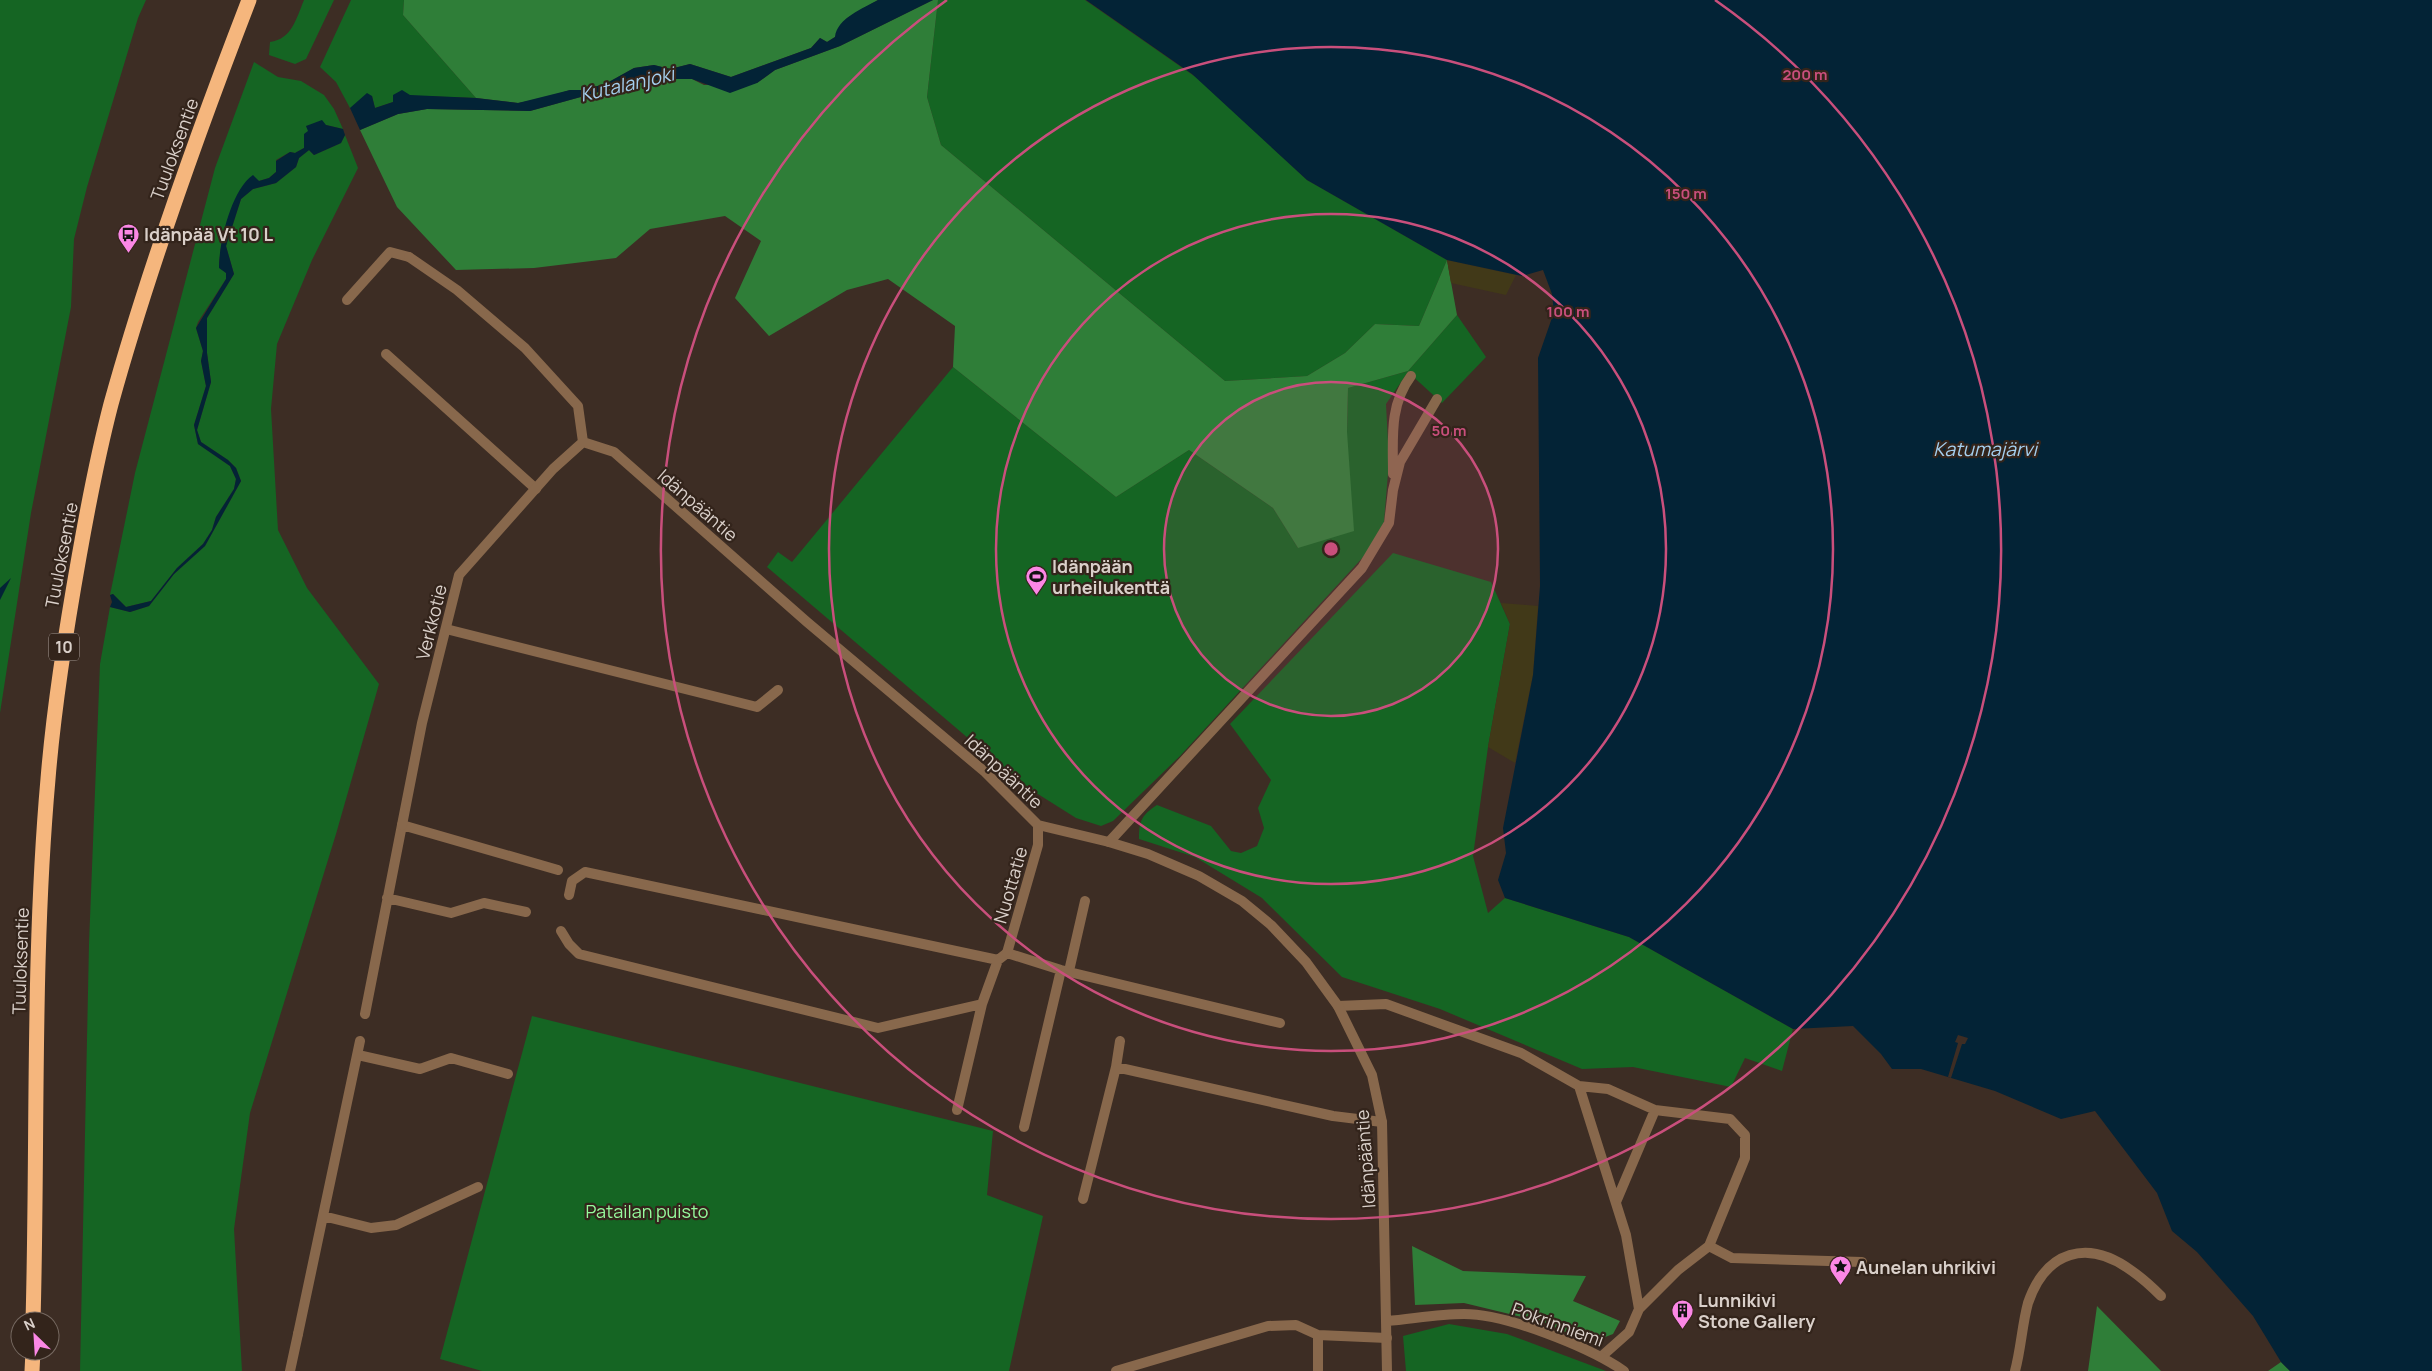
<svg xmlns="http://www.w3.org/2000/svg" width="2432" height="1371" font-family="Manrope,sans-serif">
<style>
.green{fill:#156523}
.forest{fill:#2f7e38}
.sand{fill:#413918}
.water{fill:#032336}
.pier{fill:#3d2d24}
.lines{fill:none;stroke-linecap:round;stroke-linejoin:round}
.lane{stroke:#88684c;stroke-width:10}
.street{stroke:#88684c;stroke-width:10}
.highway{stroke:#f5b67d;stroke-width:15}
.ring{fill:none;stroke:#c94f7c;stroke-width:2.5}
.labels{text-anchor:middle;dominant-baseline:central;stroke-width:4.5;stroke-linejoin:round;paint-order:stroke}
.shield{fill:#33241b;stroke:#a89c96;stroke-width:1}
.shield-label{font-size:16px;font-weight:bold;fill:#dad0ca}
.street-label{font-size:18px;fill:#dad0ca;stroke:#33241b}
.poi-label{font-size:18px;font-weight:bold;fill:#dad0ca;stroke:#33241b;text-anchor:start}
.park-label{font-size:18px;fill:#96fb9d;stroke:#33241b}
.water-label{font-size:19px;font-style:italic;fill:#a4cfef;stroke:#33241b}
.centre{fill:#c94f7c;stroke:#33241b;stroke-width:2.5}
.ring-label{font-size:15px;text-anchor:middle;font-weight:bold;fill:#c94f7c;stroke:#33241b;stroke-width:4.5;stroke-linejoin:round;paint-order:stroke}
</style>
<rect width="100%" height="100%" fill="#3d2d24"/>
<!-- green -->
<path class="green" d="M0 0H146L138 18 87 187 74 239 71 307 31 513 0 713Z
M304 0H334L306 59 295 64 269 55 270 42C292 39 296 19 304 0Z
M351 0H404L403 15 476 98 393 95V102L375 108 372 96 350 108 336 82 320 67Z
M938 0H1085L1197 78 1307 180 1447 260 1419 326 1375 324 1345 353 1307 376 1225 381 941 145 927 97Z
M254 62 278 77 301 81 324 95 334 109 343 129 326 125 306 126 309 131 304 141V148L295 153 290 152 276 160V172L269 178 259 181 255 178C230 210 224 222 219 263L226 273V279L198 322 196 328 203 351 201 361 206 386 194 425 198 444 230 466 236 479 234 489 216 517 212 530 203 544 177 568 151 601 126 607 113 594 110 595 135 473 215 168Z
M345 135 358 168 312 260 277 344 271 409 278 530 307 588 379 684 336 834 250 1113 234 1229 242 1371H80L89 944 100 664 110 607 130 612 149 606 174 574 205 546 241 481 236 468 228 460 201 442 197 430 211 382 207 353V318L234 274 226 246 241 199 253 189 276 183 296 167 299 158 309 150 314 155 341 143Z
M1457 315 1486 357 1442 403 1408 372 1386 404 1389 461 1384 522 1365 555 1180 756 1113 821 1101 826 1076 818 1022 784 767 567 778 552 792 562 953 367 1116 497 1189 450 1273 508 1298 548 1347 432 1348 388 1408 371Z
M1393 553 1491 582 1510 624 1488 747 1473 856 1488 913 1505 898 1629 937 1793 1029 1782 1071 1745 1058 1731 1087 1633 1067 1582 1069 1440 1009 1342 977 1262 898 1195 857 1139 839C1139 820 1142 815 1157 805L1211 826 1231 851 1241 853 1257 846 1264 828 1258 808 1271 780 1230 724Z
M532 1016 993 1131 987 1195 1043 1216 1009 1371H482L440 1359Z
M1449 1324 1507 1334 1606 1371H1406L1403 1336Z"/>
<!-- forest -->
<path class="forest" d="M404 0H878L847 18 835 37 827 42 820 38 811 48 731 77 690 64 670 69 654 65 634 68 607 83 585 90H570L545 98 518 103 476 98 403 15Z
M933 0H938L927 97 941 145 1225 381 1307 376 1345 353 1375 324 1419 326 1447 260 1457 315 1408 371 1348 388 1347 432 1354 531 1298 548 1273 508 1189 450 1116 497 953 367 955 326 888 279 847 290 769 336 735 298 761 241 725 216 650 229 616 258 534 268 456 270 397 207 360 130 398 114 427 109 530 111 624 85 667 79H692L704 85 757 83 775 70 840 46Z
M1412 1246 1463 1271 1586 1276 1573 1301 1620 1321 1613 1334 1590 1343 1543 1322 1464 1303 1415 1305Z
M2097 1306 2161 1371H2088Z
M2281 1362 2290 1371H2268Z"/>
<!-- sand -->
<path class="sand" d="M1447 260 1516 275 1506 295 1451 283Z
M1501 603 1538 606 1533 675 1515 763 1488 747 1510 624Z"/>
<!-- water -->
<path class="water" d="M878 0H933L840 46 775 70 757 83 730 93 692 79H667L624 85 530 111 427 109 398 114 360 130 350 108 367 93 372 96 375 108 393 102V95L402 90 410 95 476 98 518 103 570 90H585L607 83 634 68 654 65 670 69 690 64 731 77 811 48 820 38 827 42 835 37C837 18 864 8 878 0Z
M1086 0H2432V1371H2290L2281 1362 2253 1316 2197 1252 2172 1231 2157 1193 2095 1111 2061 1119 1995 1091 1921 1069H1892L1881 1054 1853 1026 1793 1029 1629 937 1505 898 1498 880 1506 853 1503 828 1533 675 1540 586 1538 358 1554 312 1552 294 1543 270 1522 276 1447 260 1307 180 1192 74Z
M322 120 326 125 343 129 345 135 341 143 314 155 309 150 299 158 296 167 276 183 253 189 241 199 226 246 234 274 207 318V353L211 382 197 430 201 442 228 460 236 468 241 481 205 546 174 574 149 606 130 612 110 607 112 602 110 595 113 594 126 607 151 601 177 568 203 544 212 530 216 517 234 489 236 479 230 466 198 444 194 425 206 386 201 361 203 351 196 328 226 279V273L219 268C219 243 231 190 253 175L259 181 269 178 276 172V161L290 152 295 153 304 148V134L308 131 306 126Z
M11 578 0 600V588Z"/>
<!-- pier -->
<path class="pier" d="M1958 1035 1968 1038 1965 1044H1962L1951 1078 1948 1077 1958 1043 1955 1042Z"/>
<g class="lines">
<!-- lane -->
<path class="lane" d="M347 300 390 252 409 257
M386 354 536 489
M1393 474C1393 439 1389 405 1411 376
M446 629 757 707 778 690
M1109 842 1362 568 1389 523 1393 490 1400 462 1437 399
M569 895 572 881 585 872 998 960
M387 898 451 913 484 903 526 912
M561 931 569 944 579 954 878 1028 982 1004
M1069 971 1085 901
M1338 1006 1386 1004 1521 1053 1579 1086 1626 1235 1639 1309 1629 1332 1602 1356
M365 1014 402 825 558 870
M358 1055 420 1069 451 1058 508 1074
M1116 1067 1333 1116 1382 1122
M1579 1086 1608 1089 1655 1110 1730 1119 1745 1135V1158L1709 1246 1678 1270 1639 1309
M957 1110 982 1004 998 960 1007 953 1061 970 1280 1023
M1024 1127 1061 970
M1083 1199 1116 1067 1120 1041
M1616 1202 1655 1110
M323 1216 371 1228 396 1225 478 1187
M1709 1246 1732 1258 1862 1262
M298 1334 360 1041
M1318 1335V1371
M1116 1371 1268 1326 1296 1325 1318 1335 1387 1338
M2015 1371C2021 1349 2022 1325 2028 1303 2046 1251 2087 1238 2132 1271 2142 1278 2152 1287 2161 1296"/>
<!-- street -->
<path class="street" d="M409 257 457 290 525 348 578 406 583 442
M583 442 614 452 807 622 985 772 1038 825 1109 842 1148 854 1199 876 1242 901 1271 925 1306 962 1338 1006 1372 1075 1382 1122 1387 1371
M402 825 422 723 459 575 553 469 583 442
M1007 953 1038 845V825
M1387 1321C1412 1319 1438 1314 1464 1314 1507 1314 1589 1347 1624 1371
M290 1371 298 1334"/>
<!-- highway -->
<path class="highway" d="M33 1321C38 1140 32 959 48 779 54 704 66 630 79 557 88 506 98 454 111 404 149 267 198 132 249 0
M32 1371 33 1351"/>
</g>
<!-- distance rings -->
<circle cx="1331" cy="549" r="167" fill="#c94f7c" fill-opacity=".12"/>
<g class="ring">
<circle cx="1331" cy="549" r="167"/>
<circle cx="1331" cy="549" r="335"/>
<circle cx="1331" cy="549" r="502"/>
<path d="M1715 0A670 670 0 1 1 947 0"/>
</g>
<!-- icons -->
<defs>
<symbol id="bus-pin" viewBox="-11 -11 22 30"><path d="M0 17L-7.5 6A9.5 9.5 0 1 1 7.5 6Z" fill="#fb87e5" stroke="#33241b"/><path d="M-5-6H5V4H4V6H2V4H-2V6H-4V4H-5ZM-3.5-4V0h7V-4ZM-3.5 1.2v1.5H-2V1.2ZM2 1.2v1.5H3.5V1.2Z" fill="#111"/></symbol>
<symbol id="stadium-pin" viewBox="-11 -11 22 30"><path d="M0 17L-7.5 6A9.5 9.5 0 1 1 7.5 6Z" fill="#fb87e5" stroke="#33241b"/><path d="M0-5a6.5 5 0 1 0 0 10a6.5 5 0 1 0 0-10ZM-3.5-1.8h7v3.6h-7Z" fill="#111"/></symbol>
<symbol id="sight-pin" viewBox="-11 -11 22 30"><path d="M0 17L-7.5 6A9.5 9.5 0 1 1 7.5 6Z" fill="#fb87e5" stroke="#33241b"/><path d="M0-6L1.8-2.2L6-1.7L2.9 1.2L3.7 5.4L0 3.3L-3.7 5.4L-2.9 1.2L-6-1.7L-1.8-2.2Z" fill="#111"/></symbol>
<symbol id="building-pin" viewBox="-11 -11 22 30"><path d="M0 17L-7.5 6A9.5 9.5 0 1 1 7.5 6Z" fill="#fb87e5" stroke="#33241b"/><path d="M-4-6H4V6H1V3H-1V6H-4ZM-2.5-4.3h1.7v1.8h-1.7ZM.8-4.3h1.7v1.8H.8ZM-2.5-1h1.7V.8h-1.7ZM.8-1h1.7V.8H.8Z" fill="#111"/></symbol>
</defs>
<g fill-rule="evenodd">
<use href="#bus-pin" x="116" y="222" width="25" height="34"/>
<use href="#stadium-pin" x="1024" y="564" width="25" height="34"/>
<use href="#sight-pin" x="1828" y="1254" width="25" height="34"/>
<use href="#building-pin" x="1670" y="1298" width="25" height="34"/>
</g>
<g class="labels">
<!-- shield labels -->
<rect class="shield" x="49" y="633.5" width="30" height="27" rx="4"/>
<g class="shield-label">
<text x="64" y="647">10</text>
</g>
<!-- street labels -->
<g class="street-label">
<text transform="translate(174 149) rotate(-70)">Tuuloksentie</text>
<text transform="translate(698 505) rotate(41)">Idänpääntie</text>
<text transform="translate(61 555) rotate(-79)">Tuuloksentie</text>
<text transform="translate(431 622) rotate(-76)">Verkkotie</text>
<text transform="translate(1004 771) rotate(43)">Idänpääntie</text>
<text transform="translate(1010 885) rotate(-74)">Nuottatie</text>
<text transform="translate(20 961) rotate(-88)">Tuuloksentie</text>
<text transform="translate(1365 1159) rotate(-94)">Idänpääntie</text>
<text transform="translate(1558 1324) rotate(20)">Pokrinniemi</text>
</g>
<!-- poi labels -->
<g class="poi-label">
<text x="144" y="234">Idänpää Vt 10 L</text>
<text x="1052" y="566">Idänpään<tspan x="1052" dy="21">urheilukenttä</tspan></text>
<text x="1856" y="1267">Aunelan uhrikivi</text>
<text x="1698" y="1300">Lunnikivi<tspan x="1698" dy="21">Stone Gallery</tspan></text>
</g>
<!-- park labels -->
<g class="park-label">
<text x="647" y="1211">Patailan puisto</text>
</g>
<!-- water labels -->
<g class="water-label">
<text transform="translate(627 84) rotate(-13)">Kutalanjoki</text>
<text x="1985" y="449">Katumajärvi</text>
</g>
</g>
<circle cx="1331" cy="549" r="8" class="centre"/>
<g class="ring-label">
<text x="1805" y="80">200 m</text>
<text x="1686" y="199">150 m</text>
<text x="1568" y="317">100 m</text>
<text x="1449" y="436">50 m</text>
</g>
<!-- north arrow -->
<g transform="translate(35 1336) rotate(335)"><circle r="24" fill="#33241b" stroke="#766961"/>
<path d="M0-4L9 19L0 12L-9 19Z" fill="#fb87e5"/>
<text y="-8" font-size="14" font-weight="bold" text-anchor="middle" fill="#dad0ca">N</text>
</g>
</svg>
